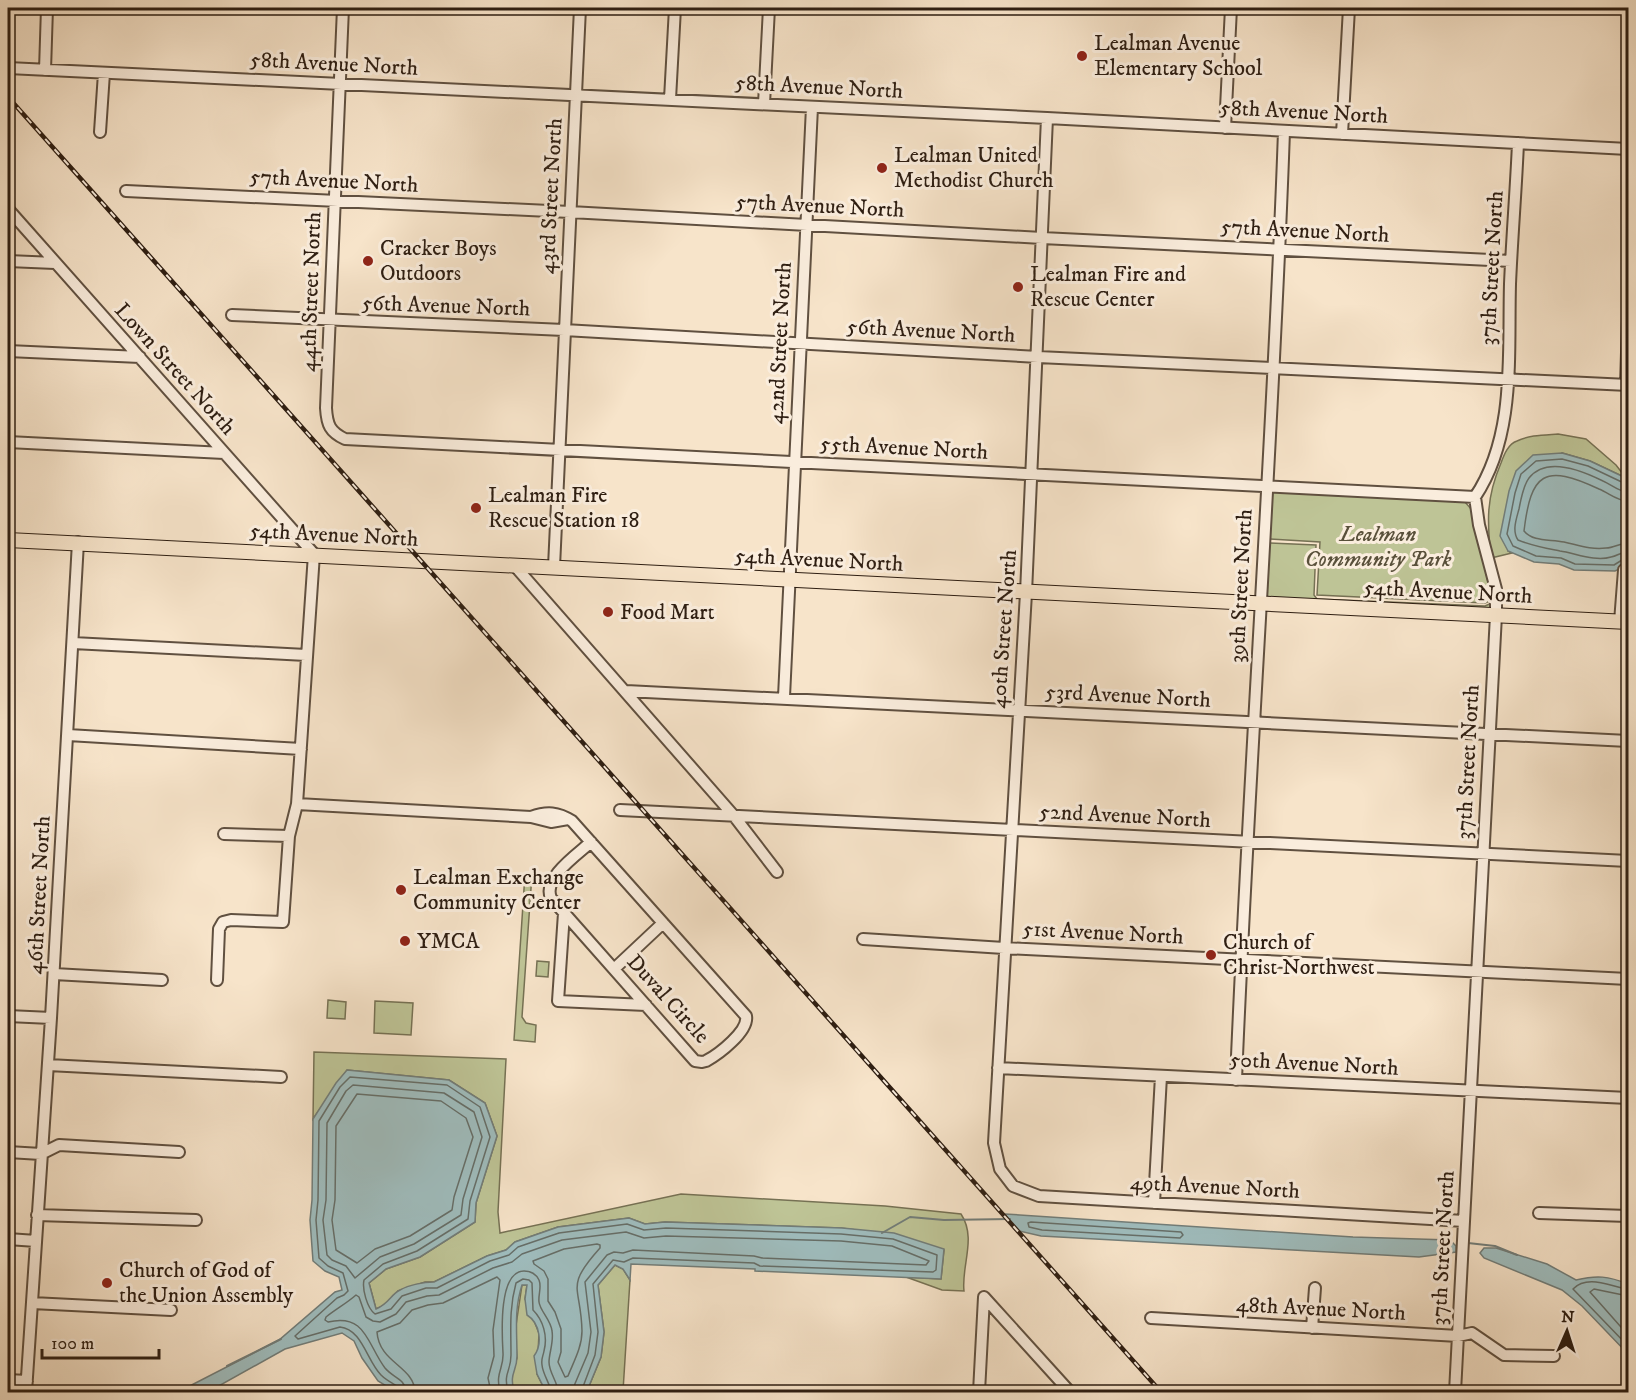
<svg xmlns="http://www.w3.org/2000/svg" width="1636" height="1400" font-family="'IM FELL DW Pica',serif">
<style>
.green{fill:#bec496;stroke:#767154;stroke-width:1.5}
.water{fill:#9fbdbe;stroke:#727d79;stroke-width:1.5}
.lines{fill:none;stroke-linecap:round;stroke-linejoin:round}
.shore{stroke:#666e68;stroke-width:1.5}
.stream{stroke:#727d79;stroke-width:2}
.minor-casing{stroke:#605040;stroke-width:14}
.major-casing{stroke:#2e1e12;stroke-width:16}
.minor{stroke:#faeddd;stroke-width:10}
.major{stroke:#f7e4ca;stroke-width:14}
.rail-casing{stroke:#2e1e12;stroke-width:4.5}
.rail{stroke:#faeddd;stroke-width:2;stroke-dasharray:7;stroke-linecap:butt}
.poi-dot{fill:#8f2418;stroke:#faeddd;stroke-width:2}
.labels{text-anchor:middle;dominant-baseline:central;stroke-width:6;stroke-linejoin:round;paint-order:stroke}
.poi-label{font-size:22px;fill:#2e1e12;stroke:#faeddd;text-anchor:start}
.street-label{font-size:22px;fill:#2e1e12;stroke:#faeddd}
.park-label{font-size:22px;font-style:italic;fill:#59503a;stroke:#faeddd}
</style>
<rect width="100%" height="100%" fill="#f7e4ca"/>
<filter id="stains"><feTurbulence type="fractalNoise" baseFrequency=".00333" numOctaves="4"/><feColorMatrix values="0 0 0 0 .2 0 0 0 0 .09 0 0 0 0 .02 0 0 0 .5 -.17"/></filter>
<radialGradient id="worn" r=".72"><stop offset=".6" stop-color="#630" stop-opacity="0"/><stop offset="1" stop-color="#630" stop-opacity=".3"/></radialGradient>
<!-- green -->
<path class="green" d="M1558 434 1586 439 1616 465 1626 478 1590 461 1562 453 1508 551 1512 553 1491 558C1487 521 1486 498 1501 463 1504 455 1508 444 1517 441 1529 435 1544 435 1558 434Z
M1270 489 1465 502 1472 510 1490 591V601L1485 603 1317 595 1320 542 1268 539Z
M1268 543 1316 545 1314 595 1317 599 1485 606 1492 603V610L1265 599Z
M525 874H532L522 1017 526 1023 536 1025 535 1042 514 1040Z
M537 961 549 962 548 977 536 976Z
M328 1000 346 1002 345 1019 327 1018Z
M375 1001 413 1003 411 1035 374 1033Z
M314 1052 506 1059 498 1212 500 1233 681 1194 885 1206 961 1214C977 1238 961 1266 964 1291L942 1290 906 1277 941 1279 944 1250C910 1240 876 1232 841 1228L665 1222 645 1224 629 1218 558 1227 515 1242 506 1250 487 1256 434 1282H425L398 1291 388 1304 376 1309 369 1283 386 1269 420 1257 475 1222 476 1203 497 1136 485 1103 449 1080 347 1070 313 1119Z
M615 1265 623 1269 630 1280 623 1391H587L601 1357 604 1332 598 1285Z
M522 1285H527L525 1299 539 1333 537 1374 546 1392H514L511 1379 517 1358 515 1332Z"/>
<!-- water -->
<path class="water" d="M1562 453 1590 461 1626 478 1628 489V565L1615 571 1574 570 1559 564 1534 562 1508 551 1500 536 1509 491 1516 471 1533 455Z
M347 1070 449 1080 485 1103 497 1136 476 1203 475 1222 420 1257 386 1269 369 1283 376 1309C390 1303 390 1295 400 1290 409 1285 423 1282 434 1282L487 1256 506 1250 515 1242 558 1227 629 1218 645 1224 665 1222 842 1228 894 1233 944 1249 941 1279 755 1271V1269L631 1264 630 1280 623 1269 615 1265 598 1285 604 1332 601 1357 587 1391 546 1392 537 1374 534 1356C543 1344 540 1323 527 1315L525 1299 527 1285H522C514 1310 517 1330 517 1356 517 1372 509 1372 514 1392H396L378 1381 362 1358 354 1341 342 1333 285 1349 208 1392H178L279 1340 335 1292 342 1290 339 1277 325 1271 313 1261 310 1220 312 1200 313 1119 336 1083Z
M1005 1214 1353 1237 1450 1240 1456 1246V1252L1419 1257 1041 1236 1015 1230Z
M1484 1248H1496L1547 1264 1576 1280C1597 1275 1608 1276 1628 1284V1354L1582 1306 1562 1290 1484 1258 1480 1253Z"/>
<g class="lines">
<!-- shore -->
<path class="shore" d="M1628 485 1588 466 1562 459 1536 461 1521 474 1515 493 1507 534 1513 546 1536 556 1561 558 1575 564 1614 565 1622 560 1628 559
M1628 492C1619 492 1612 485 1603 481 1583 471 1546 456 1529 478 1523 486 1521 499 1519 509 1516 520 1512 531 1518 540 1533 546 1545 548 1560 551 1575 553 1595 562 1611 557 1618 556 1620 552 1628 552
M1628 501C1617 501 1609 493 1599 489 1544 463 1531 473 1524 531 1533 542 1550 539 1564 542 1578 545 1591 550 1606 548 1614 548 1620 543 1628 543
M353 1085 444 1093 474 1112 482 1137 463 1199 461 1215 414 1244 380 1257 355 1278 346 1266 332 1260 327 1255 323 1220 326 1200 327 1123 346 1091Z
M357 1094 441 1101 466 1118 473 1137 454 1197 452 1210 410 1236 375 1249 357 1263 336 1250 332 1220 335 1200 336 1126Z
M1031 1222 1181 1232 1183 1235 1180 1238 1042 1230 1029 1227 1028 1223Z
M597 1244 600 1245V1248C564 1288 581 1285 582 1331 582 1347 574 1361 568 1376L565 1377 558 1362 561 1352V1329L555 1312 548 1301V1279L544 1271 534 1264 533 1261 564 1249Z
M1628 1289C1611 1287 1588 1274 1573 1289L1628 1346
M1628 1296 1594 1289 1590 1292 1628 1335
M398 1392 397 1386C392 1383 386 1380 381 1375 367 1361 362 1329 340 1327L298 1339 295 1336 337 1298 344 1295 348 1291 343 1273 328 1266 319 1258 316 1220 318 1200 319 1121 340 1087 350 1077 447 1085 480 1107 490 1137 470 1201 468 1219 417 1251 383 1264 364 1280C362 1289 367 1308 375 1314L391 1309 402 1296 426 1288H437L490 1261 509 1255 518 1247 559 1233 627 1224 644 1230 666 1228 841 1234 893 1239 937 1255 936 1270 933 1272 760 1266 754 1263 633 1258 624 1262 613 1260 593 1284 598 1332 595 1355 581 1392
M406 1392C405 1378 393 1378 385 1368 367 1344 366 1313 328 1322L325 1320 326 1317C336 1309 347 1303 356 1295L359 1297 366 1317 373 1321 380 1322 396 1314 406 1302 427 1296 439 1295 493 1268 512 1262 522 1254 562 1240 626 1232 644 1238 666 1236 841 1241 892 1246 929 1261 926 1265 762 1258 754 1256 633 1250 623 1253 614 1252 607 1255 585 1282 591 1332 588 1353 574 1386 573 1392
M415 1392C414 1366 379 1363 377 1332L400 1323 412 1310 428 1305 443 1303 497 1277 500 1280 493 1330 494 1356 488 1378 491 1392
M500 1392C495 1372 504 1369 503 1353 502 1335 498 1271 524 1271 530 1271 536 1274 539 1280 542 1287 538 1295 539 1302 540 1311 551 1320 552 1331 554 1342 549 1353 549 1362 549 1373 558 1382 558 1392
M508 1392C503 1372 511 1372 511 1355 511 1329 509 1309 516 1283L523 1279 529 1280 532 1283 533 1310C543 1320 548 1336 544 1351 543 1357 541 1358 542 1365 543 1375 550 1383 551 1392"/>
<!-- stream -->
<path class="stream" d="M882 1233 910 1217 944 1220 1010 1219
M1468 1243 1495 1246 1517 1255
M227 1366 281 1339"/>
<defs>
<path id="minor" d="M343 8 326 408C327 425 330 432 345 439L1475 497
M8 68 1047 118 1628 149
M45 70 47 8
M670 99 675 8
M764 104 769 8
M1047 118 1026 593 994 1143 1000 1169 1013 1186 1039 1196 1464 1221
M1225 128 1231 8
M100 132 104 73
M1342 134 1349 8
M126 191 570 212 1042 238 1511 261
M8 209 314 554 297 804 289 836 283 922 231 920 223 922 219 929 217 980
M8 261 55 263
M232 315 564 330 1038 357 1628 385
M8 351 140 357
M1626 385 1628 320
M8 442 224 453
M514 565 734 816 777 872
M554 567 580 8
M1620 622 1624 570H1628
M73 643 306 655
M626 691 1628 741
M784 697 812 107
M68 735 301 749
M297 804 531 817 551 822 568 819
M620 810 1628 861
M531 817C547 811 558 812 572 821L746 1016C749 1031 719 1054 706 1061L702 1062 695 1061 551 898C542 878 578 854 591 842
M224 834 289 836
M564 913 558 1001 646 1005
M863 939 1004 948 1628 979
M614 969 663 923
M54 974 162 980
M8 1016 51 1018
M48 1065 281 1077
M998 1068 1628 1098
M1236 1080C1249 763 1273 447 1284 131
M8 1152 41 1154 59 1145 179 1152
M1154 1203 1161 1076
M1539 1213 1628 1216
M37 1215 196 1220
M8 1239 36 1241
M984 1297 1070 1392
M32 1303 171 1310
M1151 1318 1458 1336 1472 1333 1504 1355 1554 1356
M1312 1328 1315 1288
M8 1380 27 1381
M26 1392 51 1018 78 542
M979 1392 984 1297
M1455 1392 1496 615V589L1479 525 1475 497C1516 436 1508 355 1510 284 1512 237 1516 190 1518 143"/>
<path id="major" d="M8 540 1628 622"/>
</defs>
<!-- minor casing -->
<use href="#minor" class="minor-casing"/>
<!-- major casing -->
<use href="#major" class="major-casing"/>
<!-- minor -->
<use href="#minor" class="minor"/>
<!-- major -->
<use href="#major" class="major"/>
<defs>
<path id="rail" d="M8 97 1161 1392"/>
</defs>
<!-- rail casing -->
<use href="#rail" class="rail-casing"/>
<!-- rail -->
<use href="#rail" class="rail"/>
</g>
<!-- markers -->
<g class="poi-dot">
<circle cx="1082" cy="56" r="6"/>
<circle cx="882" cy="168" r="6"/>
<circle cx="368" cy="261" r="6"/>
<circle cx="1018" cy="287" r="6"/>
<circle cx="476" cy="508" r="6"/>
<circle cx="608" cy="612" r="6"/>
<circle cx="401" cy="890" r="6"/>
<circle cx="405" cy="941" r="6"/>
<circle cx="1211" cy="955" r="6"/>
<circle cx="107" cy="1283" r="6"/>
</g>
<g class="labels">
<!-- poi labels -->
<g class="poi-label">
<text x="1094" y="43">Lealman Avenue<tspan x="1094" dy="25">Elementary School</tspan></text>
<text x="894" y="155">Lealman United<tspan x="894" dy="25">Methodist Church</tspan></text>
<text x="380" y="248">Cracker Boys<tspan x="380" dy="25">Outdoors</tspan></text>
<text x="1030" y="274">Lealman Fire and<tspan x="1030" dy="25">Rescue Center</tspan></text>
<text x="488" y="495">Lealman Fire<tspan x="488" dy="25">Rescue Station 18</tspan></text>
<text x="620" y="612">Food Mart</text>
<text x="413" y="877">Lealman Exchange<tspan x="413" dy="25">Community Center</tspan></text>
<text x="417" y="941">YMCA</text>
<text x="1223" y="942">Church of<tspan x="1223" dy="25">Christ Northwest</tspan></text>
<text x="119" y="1270">Church of God of<tspan x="119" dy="25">the Union Assembly</tspan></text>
</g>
<!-- street labels -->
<g class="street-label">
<text transform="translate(334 64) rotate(3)">58th Avenue North</text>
<text transform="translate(819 87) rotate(3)">58th Avenue North</text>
<text transform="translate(1304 112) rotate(3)">58th Avenue North</text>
<text transform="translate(334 181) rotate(3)">57th Avenue North</text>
<text transform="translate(551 196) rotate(-87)">43rd Street North</text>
<text transform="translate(820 206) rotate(3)">57th Avenue North</text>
<text transform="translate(1305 231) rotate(3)">57th Avenue North</text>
<text transform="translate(1492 268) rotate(-87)">37th Street North</text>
<text transform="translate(311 292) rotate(-88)">44th Street North</text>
<text transform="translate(446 306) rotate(2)">56th Avenue North</text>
<text transform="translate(931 331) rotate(3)">56th Avenue North</text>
<text transform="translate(780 343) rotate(-87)">42nd Street North</text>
<text transform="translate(175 369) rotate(48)">Lown Street North</text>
<text transform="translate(904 448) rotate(3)">55th Avenue North</text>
<text transform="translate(334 535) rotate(3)">54th Avenue North</text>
<text transform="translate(819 560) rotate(3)">54th Avenue North</text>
<text transform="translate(1241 586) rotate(-87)">39th Street North</text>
<text transform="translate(1448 592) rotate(3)">54th Avenue North</text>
<text transform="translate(1004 629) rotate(-86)">40th Street North</text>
<text transform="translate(1128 696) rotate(3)">53rd Avenue North</text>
<text transform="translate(1468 762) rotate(-87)">37th Street North</text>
<text transform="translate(1125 816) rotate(3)">52nd Avenue North</text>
<text transform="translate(39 895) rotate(-87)">46th Street North</text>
<text transform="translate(1103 933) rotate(3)">51st Avenue North</text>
<text transform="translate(668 999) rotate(48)">Duval Circle</text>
<text transform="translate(1314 1064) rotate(3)">50th Avenue North</text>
<text transform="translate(1215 1187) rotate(3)">49th Avenue North</text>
<text transform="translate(1443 1248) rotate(-87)">37th Street North</text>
<text transform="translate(1321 1309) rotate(3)">48th Avenue North</text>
</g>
<!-- park labels -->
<g class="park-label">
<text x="1378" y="534">Lealman<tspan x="1378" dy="25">Community Park</tspan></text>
</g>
</g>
<!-- margin -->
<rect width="1636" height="1400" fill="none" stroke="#f7e4ca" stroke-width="30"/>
<rect x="9" y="9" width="1618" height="1382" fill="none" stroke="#2e1e12" stroke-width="3"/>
<rect x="15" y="15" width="1606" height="1370" fill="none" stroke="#2e1e12" stroke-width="1.5"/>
<!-- north arrow -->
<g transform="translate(1567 1331) rotate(3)" stroke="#faeddd" stroke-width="4.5" paint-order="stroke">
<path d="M0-4.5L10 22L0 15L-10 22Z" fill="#2e1e12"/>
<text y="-9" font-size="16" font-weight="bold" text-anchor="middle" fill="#2e1e12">N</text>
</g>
<!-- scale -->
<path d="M42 1349v9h117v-9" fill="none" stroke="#2e1e12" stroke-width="3"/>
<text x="51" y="1349" font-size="18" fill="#2e1e12" stroke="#faeddd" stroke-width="4.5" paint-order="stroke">100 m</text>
<rect width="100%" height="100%" filter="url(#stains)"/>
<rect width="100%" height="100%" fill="url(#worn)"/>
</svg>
